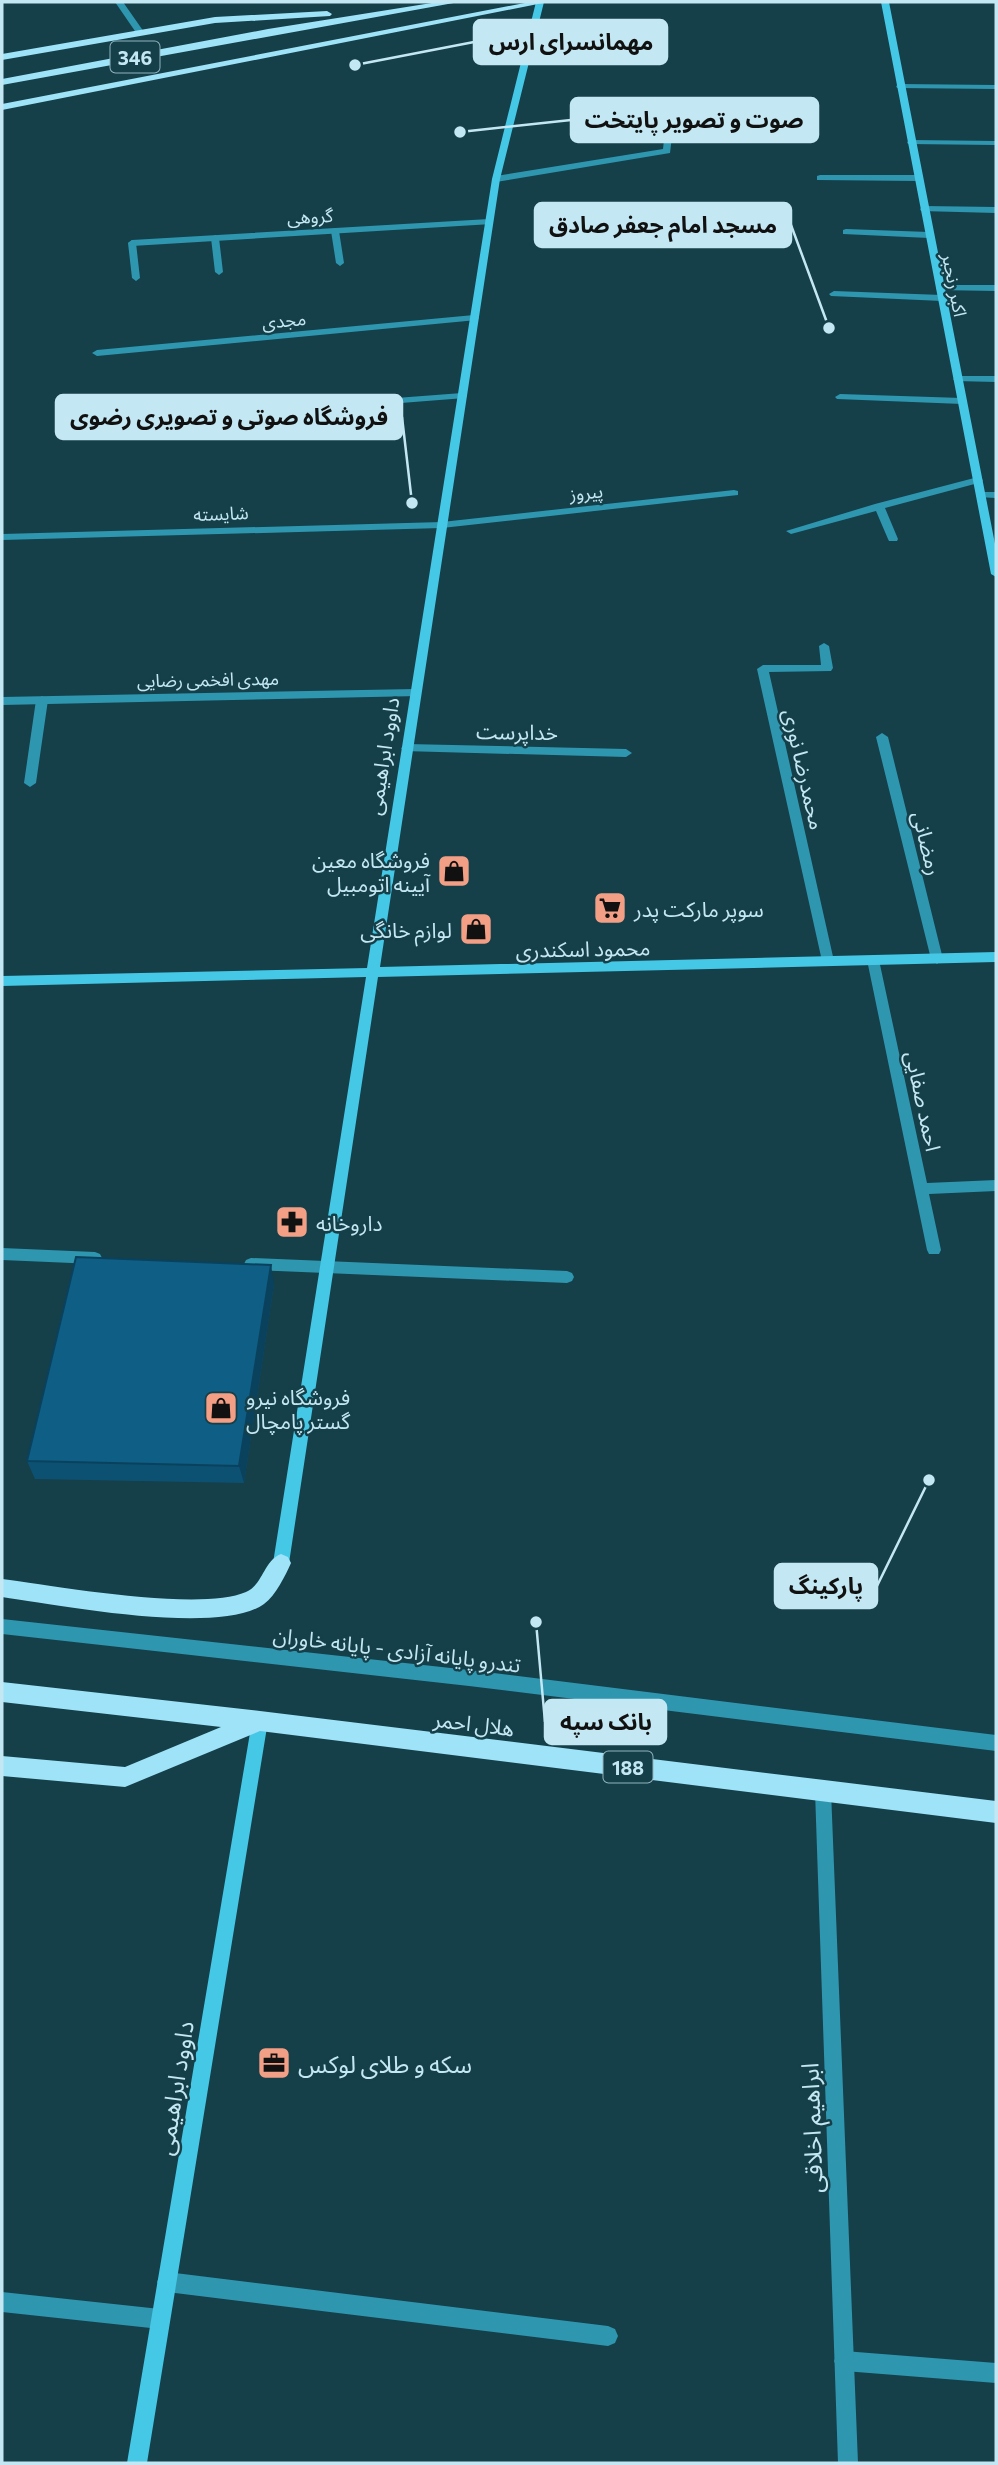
<svg xmlns="http://www.w3.org/2000/svg" width="998" height="2465" font-family="Commissioner,'Noto Sans Arabic',sans-serif">
<style>
.lines{fill:none;stroke-linecap:round;stroke-linejoin:round}
.lane{fill:#2f96af;fill-rule:evenodd}
.street{fill:#2f96af;fill-rule:evenodd}
.secondary{fill:#45c7e6;fill-rule:evenodd}
.primary{fill:#9ee3f7;fill-rule:evenodd}
.wall{fill:#0d5172}
.shaded-wall{fill:#0a425d}
.building{fill:#0f5e85;stroke:#0a425d;stroke-width:2}
.labels{text-anchor:middle;dominant-baseline:central;stroke-width:5;stroke-linejoin:round;paint-order:stroke}
.far-street-label{font-size:18px;fill:#c4e8f3;stroke:#153f49}
.shield{fill:#153f49;stroke:#90b5c0;stroke-width:2}
.shield-label{font-size:19px;font-weight:bold;fill:#c4e8f3}
.street-label{font-size:21px;fill:#c4e8f3;stroke:#153f49}
.poi-label{font-size:21px;fill:#c4e8f3;stroke:#153f49;text-anchor:start}
.near-poi-label{font-size:24px;fill:#c4e8f3;stroke:#153f49;text-anchor:start}
.near-street-label{font-size:24px;fill:#c4e8f3;stroke:#153f49}
.leader{fill:none;stroke:#c4e8f3;stroke-width:2.5}
.callout-dot{fill:#c4e8f3;stroke:#153f49;stroke-width:2.5}
.callout{fill:#c4e8f3;stroke:#c4e8f3;stroke-width:2.5}
.callout-label{font-size:23px;text-anchor:middle;font-weight:bold;fill:#111}
</style>
<rect width="100%" height="100%" fill="#153f49"/>
<g class="lines">
<!-- lane -->
<path class="lane" d="M900 84 996 85V89L897 88 896 86Z
M911 140 996 141V145L908 144 907 142Z
M820 175H918L922 178 918 181 817 180V176Z
M924 206 996 207V213L921 211 920 209Z
M335 228 339 231 344 263 340 266 336 263 331 231Z
M846 229 929 232 933 235 929 238 843 234V230Z
M215 235 219 238 223 272 219 275 215 272 211 238Z
M132 240 136 243 140 278 136 281 132 278 128 243Z
M940 285H996V291L937 290 936 288Z
M834 291 942 295 947 298 942 301 831 296 829 294Z
M958 376H996V382L955 381 953 379Z
M840 394 962 398 967 401 962 404 837 399 835 397Z
M978 477 983 480 982 482 885 508 898 539 897 541H889L888 539 876 511 791 534 786 531 875 504Z
M42 696 48 700 36 783 30 787 24 783 36 700Z
M2 1248 95 1252 100 1254 102 1258 100 1262 95 1264 2 1260Z
M251 1258 567 1271 572 1273 574 1277 572 1281 567 1283 251 1270 246 1268 244 1264 246 1260Z
M2 1619 469 1670 996 1735V1751L469 1686 2 1634Z
M167 2272 608 2326 615 2329 618 2336 615 2343 608 2346 167 2292 160 2289 157 2282 160 2275Z
M2 2292 160 2309 167 2312 170 2319 167 2326 160 2329 2 2312Z
M844 2351 996 2363V2383L844 2371 837 2368 834 2361 837 2354Z"/>
<!-- street -->
<path class="street" d="M115 2H123L144 32 143 34H137Z
M672 101 676 103 670 153 496 182 492 179 496 176 663 149 668 103Z
M489 219 493 222 492 224 132 246 128 243 132 240Z
M474 315 479 318 477 320 97 356 92 353 97 350Z
M462 393 467 396 465 398 82 428 77 425 82 422Z
M734 490 738 491V495L442 528 2 540V534L442 522Z
M981 492H996V498L977 497V493Z
M824 643 829 646 833 668 831 671 769 672 834 961 828 966 822 961 757 669 763 665H821L819 646Z
M415 689 421 693 419 696 2 705V697Z
M882 733 888 737 943 959 937 964 931 959 876 737Z
M407 744 626 749 632 753 626 757 403 751 401 748Z
M873 955 879 960 927 1183 996 1180V1191L929 1194 941 1250 939 1254H929L927 1250 867 960Z
M823 1783 829 1785 831 1791 858 2463H838L815 1791 817 1785Z"/>
<!-- secondary -->
<path class="secondary" d="M536 2H544L500 179 380 967 996 952V962L378 977 289 1563 287 1568 281 1570 275 1568 273 1563 366 977 2 986V976L367 968 492 179Z
M881 2H889L996 549V577L991 574Z
M260 1713 266 1715 268 1721 147 2463H127L252 1721 254 1715Z"/>
<!-- primary -->
<path class="primary" d="M438 2H459L2 85V79L268 29Z
M530 2 543 3 2 110V104Z
M327 11 332 14 330 16 215 23 2 60V54L215 17Z
M281 1554 288 1557 291 1563C285 1576 276 1595 264 1604 219 1636 58 1605 2 1597V1579C56 1586 200 1612 246 1592 263 1585 264 1560 281 1554Z
M2 1682 260 1711 996 1801V1823L260 1731 125 1787 2 1776V1756L125 1767 221 1727 2 1702Z"/>
</g>
<!-- wall -->
<path class="wall" d="M274 1284 244 1483 35 1479 27 1461Z"/>
<!-- shaded-wall -->
<path class="shaded-wall" d="M271 1265 274 1284 244 1483 239 1466Z"/>
<!-- building -->
<path class="building" d="M76 1257 271 1265 239 1466 27 1461Z"/>
<!-- icons -->
<defs>
<symbol id="shop-square" viewBox="-11 -11 22 22"><rect x="-9" y="-9" width="18" height="18" rx="4" fill="#f39f85" stroke="#153f49"/><path d="M-5-2.5h2.3a2.7 3.5 0 0 1 5.4 0H5L5.5 6h-11ZM-1.5-2.5h3a1.5 2.3 0 0 0-3 0Z" fill="#111"/></symbol>
<symbol id="supermarket-square" viewBox="-11 -11 22 22"><rect x="-9" y="-9" width="18" height="18" rx="4" fill="#f39f85" stroke="#153f49"/><path d="M-6-5.5h2.5l.6 2H6L4.5 2H-2.5L-4.4-4H-6ZM-1.5 3.2a1.3 1.3 0 1 0 .1 0ZM3 3.2a1.3 1.3 0 1 0 .1 0Z" fill="#111"/></symbol>
<symbol id="pharmacy-square" viewBox="-11 -11 22 22"><rect x="-9" y="-9" width="18" height="18" rx="4" fill="#f39f85" stroke="#153f49"/><path d="M-2-6h4v4h4v4h-4v4h-4v-4h-4v-4h4Z" fill="#111"/></symbol>
<symbol id="office-square" viewBox="-11 -11 22 22"><rect x="-9" y="-9" width="18" height="18" rx="4" fill="#f39f85" stroke="#153f49"/><path d="M-6-3h4V-5.5h4V-3h4V5H-6ZM-1-4.5V-3h2v-1.5ZM-6 0V1H6V0Z" fill="#111"/></symbol>
</defs>
<g fill-rule="evenodd">
<use href="#shop-square" x="435" y="852" width="38" height="38"/>
<use href="#supermarket-square" x="591" y="889" width="38" height="38"/>
<use href="#shop-square" x="457" y="910" width="38" height="38"/>
<use href="#pharmacy-square" x="273" y="1203" width="38" height="38"/>
<use href="#shop-square" x="202" y="1389" width="38" height="38"/>
<use href="#office-square" x="255" y="2044" width="38" height="38"/>
</g>
<g class="labels">
<!-- far-street labels -->
<g class="far-street-label">
<text transform="translate(310 216) rotate(-3)">گروهی</text>
<text transform="translate(955 285) rotate(79)">اکبر رنجبر</text>
<text transform="translate(284 320) rotate(-5)">مجدی</text>
<text transform="translate(586 492) rotate(-6)">پیروز</text>
<text transform="translate(221 513) rotate(-2)">شایسته</text>
<text transform="translate(208 679) rotate(-1)">مهدی افخمی رضایی</text>
</g>
<!-- shield labels -->
<g class="shield">
<rect x="110.5" y="41.5" width="49" height="31" rx="5"/>
<rect x="603.5" y="1751.5" width="49" height="31" rx="5"/>
</g>
<g class="shield-label">
<text x="135" y="57">346</text>
<text x="628" y="1767">188</text>
</g>
<!-- street labels -->
<g class="street-label">
<text transform="translate(517 731) rotate(1)">خداپرست</text>
<text transform="translate(382 756) rotate(-81)">داوود ابراهیمی</text>
<text transform="translate(805 769) rotate(77)">محمدرضا نوری</text>
<text transform="translate(928 843) rotate(76)">رمضانی</text>
<text transform="translate(583 948) rotate(-1)">محمود اسکندری</text>
<text transform="translate(924 1101) rotate(78)">احمد صفایی</text>
<text transform="translate(397 1649) rotate(7)">تندرو پایانه آزادی - پایانه خاوران</text>
<text transform="translate(474 1723) rotate(7)">هلال احمر</text>
</g>
<!-- poi labels -->
<g class="poi-label">
<text x="430" y="859" text-anchor="end">فروشگاه معین<tspan x="430" dy="24">آیینه اتومبیل</tspan></text>
<text x="634" y="908">سوپر مارکت پدر</text>
<text x="452" y="929" text-anchor="end">لوازم خانگی</text>
<text x="316" y="1222">داروخانه</text>
<text x="246" y="1396">فروشگاه نیرو<tspan x="246" dy="24">گستر پامچال</tspan></text>
</g>
<!-- near-poi labels -->
<g class="near-poi-label">
<text x="298" y="2063">سکه و طلای لوکس</text>
</g>
<!-- near-street labels -->
<g class="near-street-label">
<text transform="translate(174 2088) rotate(-81)">داوود ابراهیمی</text>
<text transform="translate(811 2128) rotate(-92)">ابراهیم اخلاقی</text>
</g>
</g>
<!-- callouts -->
<path class="leader" d="M355 65L474 42M460 132L571 120M829 328L791 225M412 503L402 417M929 1480L877 1586M536 1622L545 1722"/>
<g class="callout-dot">
<circle cx="355" cy="65" r="7"/>
<circle cx="460" cy="132" r="7"/>
<circle cx="829" cy="328" r="7"/>
<circle cx="412" cy="503" r="7"/>
<circle cx="929" cy="1480" r="7"/>
<circle cx="536" cy="1622" r="7"/>
</g>
<g class="callout">
<rect x="474" y="20" width="193" height="44" rx="7"/>
<rect x="571" y="98" width="247" height="44" rx="7"/>
<rect x="535" y="203" width="256" height="44" rx="7"/>
<rect x="56" y="395" width="346" height="44" rx="7"/>
<rect x="775" y="1564" width="102" height="44" rx="7"/>
<rect x="545" y="1700" width="121" height="44" rx="7"/>
</g>
<g class="callout-label">
<text x="571" y="50">مهمانسرای ارس</text>
<text x="694" y="128">صوت و تصویر پایتخت</text>
<text x="663" y="233">مسجد امام جعفر صادق</text>
<text x="229" y="425">فروشگاه صوتی و تصویری رضوی</text>
<text x="826" y="1594">پارکینگ</text>
<text x="606" y="1730">بانک سپه</text>
</g>
<!-- border -->
<rect width="998" height="2465" fill="none" stroke="#c4e8f3" stroke-width="7"/>
</svg>
